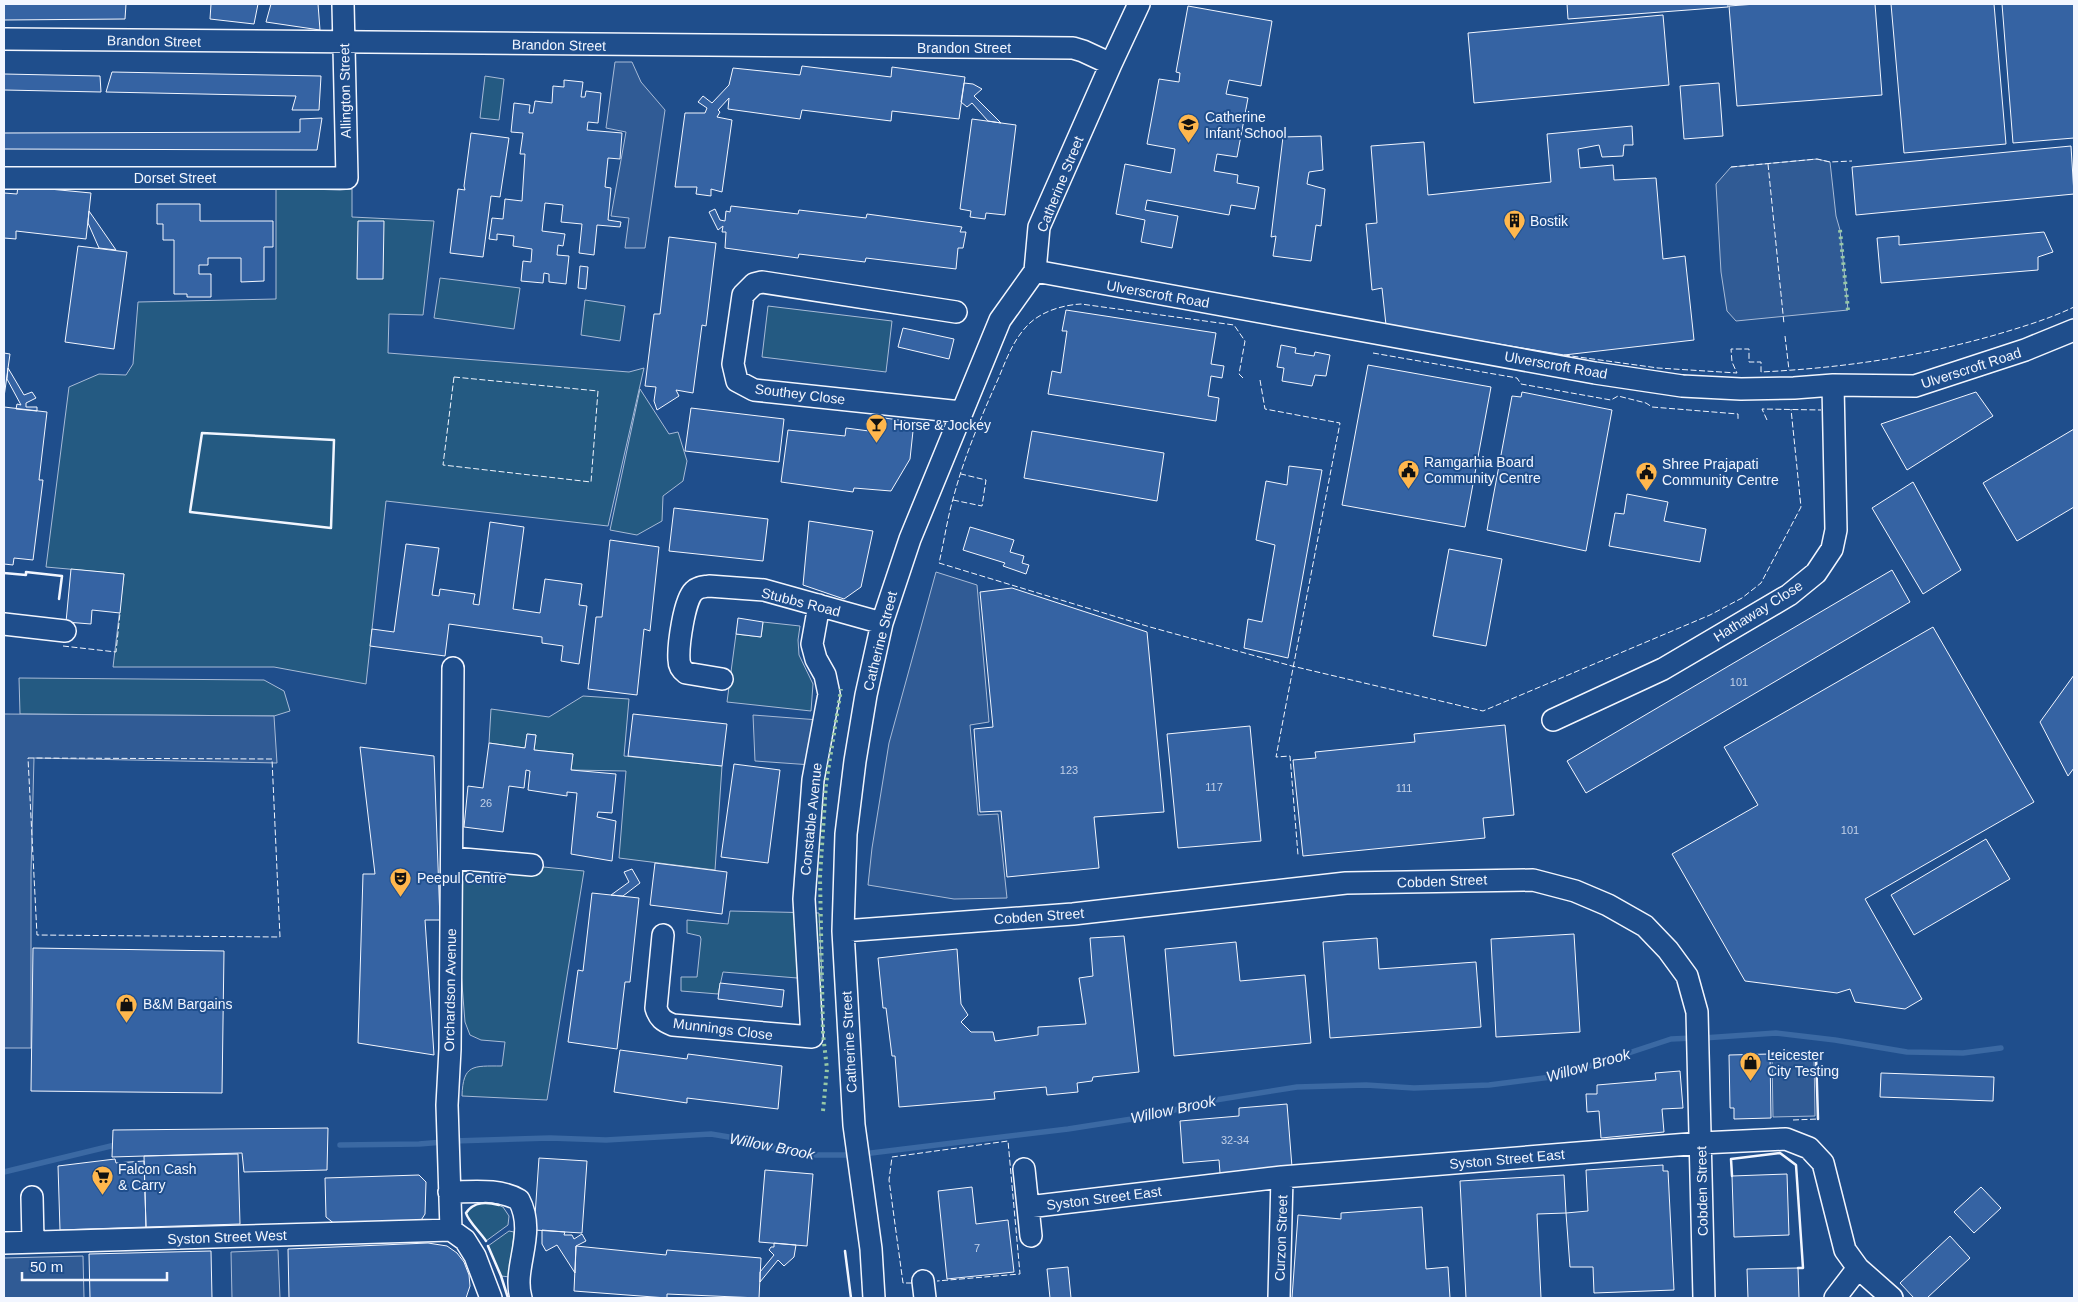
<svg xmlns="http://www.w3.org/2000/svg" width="2078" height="1302" font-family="Helvetica,sans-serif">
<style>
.green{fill:#245a82;stroke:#a8bbd7}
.parking{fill:#305b95;stroke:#a8bbd7}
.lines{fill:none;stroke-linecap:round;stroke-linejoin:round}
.stream{stroke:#3b69a3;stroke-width:5.5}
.building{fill:#3563a3;stroke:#f2f6ff}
.minor-casing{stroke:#f2f6ff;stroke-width:24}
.minor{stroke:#1f4e8c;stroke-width:21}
.hedge{stroke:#97c8a6;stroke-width:4;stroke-dasharray:2.5 4;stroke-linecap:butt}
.fence{stroke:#f2f6ff;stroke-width:1;stroke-dasharray:6 2.5;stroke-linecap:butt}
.wall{stroke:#f2f6ff;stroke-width:2.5}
.labels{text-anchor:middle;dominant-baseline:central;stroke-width:4;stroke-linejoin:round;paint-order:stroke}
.number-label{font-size:11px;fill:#c3d1e8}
.street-label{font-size:14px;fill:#f2f6ff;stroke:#1f4e8c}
.poi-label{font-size:14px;fill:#f2f6ff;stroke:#1f4e8c;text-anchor:start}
.water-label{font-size:15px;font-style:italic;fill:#f2f6ff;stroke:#1f4e8c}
</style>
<rect width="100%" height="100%" fill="#1f4e8c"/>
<!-- green -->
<path class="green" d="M485 76 504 79 499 120 480 118Z
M276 188 340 190 352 189V217L434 221 423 315 389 314 388 353 629 372 644 368 608 526 386 501 366 684 274 667H113L124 574 46 567 69 387 99 374 126 375 133 364 138 302 276 299Z
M440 278 520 288 514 329 434 318Z
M585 300 625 306 620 341 581 335Z
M768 306 892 321 886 372 762 357Z
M640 389 669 434 678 432 687 461 683 481 663 496 662 521 637 535 610 530Z
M763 622 800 626 798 640 799 655 813 684 811 711 727 702 736 634 761 637Z
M19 678 264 680 284 691 290 711 274 716 20 714Z
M583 696 629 699 624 756 722 766 715 870 619 858 626 771 571 770 573 754 534 750 536 735 527 734 525 748 489 743 491 709 549 717Z
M452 858 584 871 547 1100 462 1096C463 1064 473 1066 502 1066L505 1042 481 1040 470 1035 465 1022Z
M730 911 819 913 822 980 723 972 718 994 681 991V977H697L701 939 700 936 687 933V920L728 924Z
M493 1203 503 1207 509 1216 508 1225 486 1241C480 1232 468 1221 466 1213 473 1202 481 1204 493 1203Z
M509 1231 514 1232 510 1277 501 1276 488 1246Z"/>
<!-- parking -->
<path class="parking" d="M615 62H632L641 82 665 110 645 248H625L629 218 611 216 626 132 606 128Z
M1817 159 1830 162 1836 216 1840 230 1848 310 1736 321 1727 311 1721 272 1716 184 1731 167Z
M936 572 977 585 989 722 970 725 978 815 998 814 1007 898 954 899 868 885 872 848 889 743Z
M4 714 274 716 277 763 34 758 31 873V1048H4Z
M753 715 819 720 812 765 755 761Z
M1787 1055 1814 1057 1815 1116 1773 1117 1772 1056Z
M278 1250 280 1298H232L231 1252Z
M83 1256 84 1298H4V1258Z"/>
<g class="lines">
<!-- stream -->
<path class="stream" d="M1703 1038 1776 1033 1835 1040 1907 1052 1963 1053 2001 1048
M453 1141 550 1138 606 1140 711 1134 747 1140 777 1149 816 1155H853
M340 1145 419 1144 444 1142
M863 1154 1068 1129 1151 1116 1209 1101 1297 1087 1366 1085 1414 1088 1489 1085 1559 1076 1671 1039 1693 1038
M4 1172 115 1145"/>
</g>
<!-- building -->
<path class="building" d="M4 4H126L125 19 4 20Z
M211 4H258L254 24 210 19Z
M271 4H318L320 30 266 22Z
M1567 4H1728V7L1568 19Z
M1756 4H1875L1882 95 1737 106 1729 6Z
M1891 4H1994L2006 144 1904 153Z
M2002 4H2074V138L2013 143Z
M1188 6 1272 21 1261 86 1229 80 1226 94 1248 98 1237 157 1217 154 1214 171 1238 175 1237 183 1259 187 1255 209 1231 205 1229 215 1147 200 1145 210 1178 216 1172 248 1141 242 1145 220 1116 214 1125 164 1171 173 1175 149 1147 144 1159 79 1179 82 1180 73 1176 72Z
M1663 15 1669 85 1474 103 1468 33Z
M802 66 891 77 892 67 965 77 959 119 892 111 891 121 802 110 800 119 728 109 729 98 718 110 720 112 717 117 732 120 722 192 711 189V196L696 194 697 187H675L685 113H705L707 108 698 102 703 96 712 103 729 85 733 68 800 75Z
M112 72 321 76 319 110H292L296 96 106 92Z
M4 74 100 76 101 92 4 90Z
M564 80 583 82 581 97H585L586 91 601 93 598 123 588 122 587 130 622 133 620 159 608 158 605 187 611 188 608 220 621 222 620 227 597 225 594 255 579 253 582 224 561 222 563 205 545 203 542 231 565 234 563 246 558 245 557 255 569 256 566 284 549 282V274L544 273 543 283 521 281 523 261 531 262 532 249 513 246 514 236 497 234V240L489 239 492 218 503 219 505 199 522 201 525 154H520L523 133 511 132 514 103 530 105 529 113H533L535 101 552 103 553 86 564 87Z
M964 83 973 84 982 89 974 96 1001 123 988 121 972 103 967 107 961 102Z
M1719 83 1723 136 1684 139 1680 86Z
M322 118 317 150 4 149V133L300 132V119Z
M972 119 1016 125 1005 215 986 213 985 219 970 217 971 211 960 209Z
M1632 126 1633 145H1624L1623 156 1602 157 1599 145 1578 149 1580 168 1613 165 1614 180 1656 178 1663 259 1685 256 1694 340 1564 355 1386 325 1382 288 1372 290 1366 224 1377 223 1371 146 1424 142 1428 195 1551 182 1547 134Z
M471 133 509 138 500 197 491 196 483 257 450 253 458 189 465 190 464 186Z
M1321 136 1323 170 1309 172 1307 184 1325 189 1321 226 1316 225 1311 261 1273 256 1276 236 1271 237 1283 137Z
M2071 146 2074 194 1856 215 1852 167Z
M18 186 91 193 86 239 16 231V239L4 238V193L17 194Z
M157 204H200V221H273V247H264V281L241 282V258H208V265H199V274H211V297H187V294H174V240H163V224H157Z
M731 206 798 214 799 210 866 218 867 214 962 227 960 232H966L963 248H958L956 269 866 258 865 262 799 254 798 258 725 248 726 232H722L723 226 718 230 709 212 715 209 720 220 725 221 726 211 730 212Z
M89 211 116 250 99 248 88 223Z
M358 221H384L383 279H357Z
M2044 232 2053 252 2038 257V270L1881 283 1877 238 1899 236V245Z
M669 237 716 243 706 326 702 325 693 393 676 390 679 396 657 410 654 401 656 387 645 386 654 314H660Z
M78 246 127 252 114 349 65 342Z
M580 266 588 267 586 289 578 288Z
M1066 310 1216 333 1211 364 1224 366 1222 378 1211 376 1208 396 1219 398 1216 421 1048 394 1052 371 1061 373 1067 331H1062Z
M903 328 954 339 949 359 898 347Z
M1281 345 1296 348 1295 353 1314 356 1315 352 1330 355 1326 376 1315 375 1312 386 1282 381 1284 368 1277 367Z
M4 353 10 354 4 397Z
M1368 365 1491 387 1465 527 1342 505Z
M8 368 24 395 32 392 36 398 26 403V407H37V411L16 409 17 404 21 405 7 379Z
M1522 392 1612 410 1586 551 1487 530 1512 396 1521 397Z
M1976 392 1993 416 1907 470 1881 424Z
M4 407 47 412 39 480H43L33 560 14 558 13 565 4 564Z
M691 408 784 419 779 462 685 451Z
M870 416 906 421 913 431 910 459 891 491 854 488 853 492 781 482 788 430 845 436 846 428 869 431Z
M2074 429V507L2017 541 1983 483Z
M1032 431 1164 453 1157 501 1024 478Z
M1289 466 1322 470 1288 658 1244 648 1248 619 1262 622 1275 545 1256 540 1266 481 1287 485Z
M1913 482 1961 570 1923 594 1872 508Z
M1627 494 1668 502 1664 521 1706 529 1700 562 1609 546 1615 513 1624 514Z
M674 508 768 519 763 561 669 551Z
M809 521 873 531 861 587 844 599 803 585Z
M490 522 524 527 513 609 540 613 545 579 582 584 579 605 587 606 579 664 561 661 563 646 542 643V637L449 624 445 656 370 646 372 629 394 632 406 544 439 548 432 595 439 596 440 589 475 594 473 604 479 605Z
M970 527 1014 540 1010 552 1024 556 1022 563 1029 565 1026 574 1003 566 1005 563 963 550Z
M610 540 659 547 650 631 644 629 637 695 588 689 596 617H602Z
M1449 549 1502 559 1486 646 1433 636Z
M71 569 124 574 120 613 92 610 91 624 66 622Z
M1892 570 1910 602 1586 793 1567 761Z
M1012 588 1147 632 1164 812 1094 817 1099 868 1007 877 1001 811 980 812 974 729 993 727 980 592Z
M738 618 763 622 761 637 736 634Z
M1933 627 2034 802 1865 899 1922 999 1905 1009 1855 1002 1850 989 1837 993 1745 981 1672 854 1758 805 1724 747Z
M2074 675V768L2068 776 2040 722Z
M633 714 727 724 722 766 628 756Z
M1505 725 1514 815 1483 818 1485 838 1303 856 1293 760 1316 758 1315 752 1415 742 1414 734Z
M1250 726 1261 841 1178 848 1167 734Z
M527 734 536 735 534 750 573 754 571 770 616 774 612 813 598 812 597 817 616 821 612 861 571 854 577 793 567 792V796L528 790 530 771 526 770 524 788 509 786 503 832 464 827 468 786 483 788 489 743 525 748Z
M360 747 434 756 440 920H425L434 1055 358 1043 363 874H375Z
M734 764 780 770 768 863 721 857Z
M1986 839 2010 879 1914 935 1891 895Z
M655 863 727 872 722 914 650 905Z
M632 869 640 883 623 896 611 895 629 882 624 872Z
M592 893 639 898 630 982H625L617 1049 568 1042 578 970 583 971Z
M1574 934 1580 1032 1496 1037 1491 939Z
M1124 936 1139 1072 1093 1077 1092 1081 1077 1083 1078 1092 1047 1095 1046 1087 994 1092 995 1099 899 1107 895 1056H892L886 1008H883L878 958 957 949 961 1004 968 1015 961 1022 971 1032H993L995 1041 1038 1035V1027L1086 1024 1079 978 1093 976 1090 938Z
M1377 938 1379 969 1476 962 1481 1027 1330 1038 1323 942Z
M1236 942 1240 981 1305 975 1311 1043 1174 1056 1165 949Z
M33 948 224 951 222 1093 31 1091Z
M720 983 784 990 782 1007 718 999Z
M620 1050 687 1059 688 1054 782 1066 778 1109 687 1098V1103L614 1092Z
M1770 1054 1771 1118 1734 1119V1108H1730L1729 1055Z
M1680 1071 1683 1108 1662 1109 1664 1132 1601 1138 1599 1111 1587 1112 1586 1094H1597V1085L1656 1080 1655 1073Z
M1881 1073 1994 1077 1993 1101 1880 1097Z
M1287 1104 1292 1167 1220 1173 1219 1160 1183 1163 1180 1121 1239 1116V1108Z
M328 1128 327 1170 244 1172 242 1153 112 1157 113 1130Z
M238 1154 240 1224 146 1227 144 1156Z
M539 1158 587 1161 582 1233 534 1230Z
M115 1159 116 1163 144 1161 146 1227 60 1230 58 1166Z
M1663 1165V1171H1668L1674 1290 1594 1293 1593 1267H1570L1566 1213 1588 1211 1586 1170Z
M765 1170 813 1174 807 1246 759 1242Z
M1787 1174 1789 1235 1734 1237 1732 1176Z
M419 1175 426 1182 425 1214 418 1225H336L326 1217 325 1178Z
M1564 1175 1566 1213 1537 1214 1541 1298H1466L1460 1181Z
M972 1187 976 1224 1008 1220 1014 1272 947 1279 938 1191Z
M1981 1187 2001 1208 1974 1233 1954 1212Z
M1422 1207 1426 1269 1448 1267 1450 1298H1292L1298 1215 1341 1219V1213Z
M542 1230 565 1232 564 1235H572L574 1239 582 1234 586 1241 576 1246 575 1273 557 1245 546 1251 542 1244Z
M1950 1236 1970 1258 1927 1298H1914L1900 1283Z
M428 1243 447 1246 457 1253 464 1262 469 1275 470 1286 466 1298H289L288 1249Z
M774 1243 796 1245 794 1257 784 1266 778 1260 760 1282V1272L774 1255 769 1250 771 1247H774Z
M576 1246 666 1255 667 1250 761 1258 759 1298 667 1294V1298L574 1291Z
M211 1251 212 1298H90L89 1254Z
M1068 1267 1071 1298H1050L1047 1269Z
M1798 1268 1799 1298H1748L1747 1269Z"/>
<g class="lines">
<defs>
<path id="minor" d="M4 39 1073 48 1083 51 1111 64
M4 178H347L343 4
M1035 271 1595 373 1682 386 1741 389 1794 388 1833 385 1915 386 2025 350 2074 330
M956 312 762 282 754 284 743 295 733 364 737 381 754 390 961 412
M4 624 65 631
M453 668 450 1049 447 1105 451 1230 465 1240 475 1256 491 1298
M722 679 686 673C682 670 679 666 679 660 678 646 684 600 694 591 698 587 703 587 709 586L764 590 882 623
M1553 720 1663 669 1789 595 1816 573 1832 549 1836 530 1833 385
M452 858 532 865
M843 931 1073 914 1346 883 1533 880 1575 891 1608 905 1645 926 1668 950 1687 976 1697 1012 1704 1298
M663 935 656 1008C659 1018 663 1021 673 1025L812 1037 804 899 813 780 829 694 825 675 816 659 812 644 819 605
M1024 1169 1031 1236
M449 1192C472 1192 499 1188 519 1200 537 1234 512 1267 521 1298
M32 1197 33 1241
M1028 1207 1282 1177 1701 1143 1786 1139 1809 1148 1823 1163 1845 1250 1858 1268 1892 1298
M4 1243 451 1230
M923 1281 925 1298
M874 1298 871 1249 854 1125 843 931 846 834 855 761 866 695 882 623 910 539 1000 320 1035 271 1039 227 1111 64 1139 4
M1279 1298 1282 1177
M1835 1298 1858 1268"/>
</defs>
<!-- minor casing -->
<use href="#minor" class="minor-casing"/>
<!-- minor -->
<use href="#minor" class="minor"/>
<!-- hedge -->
<path class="hedge" d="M1840 230 1848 310
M823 1111 827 1069 823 1034 820 877 826 784 841 689"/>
<!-- fence -->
<path class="fence" d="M1768 164 1784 324
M1731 167 1817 159 1830 162 1852 161
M1785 336 1789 370
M1373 353 1517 378 1521 384 1611 400 1618 396 1646 403 1652 407 1738 414V421
M1564 355 1658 368 1737 373 1732 362 1731 349H1749V362H1761V372C1841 368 1918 357 1995 335 2022 327 2049 319 2074 307
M454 377 598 391 591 482 443 465Z
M1243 378 1239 374 1245 341 1234 325 1081 304C1062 305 1039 312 1026 327 1013 341 1006 360 999 377 981 417 964 457 953 499 947 520 944 542 939 563L1150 627 1292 666 1483 711 1710 615 1742 598 1761 583 1801 507 1791 409
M1260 380 1265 409 1340 423 1276 757 1290 756 1298 855
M1767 420 1762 409 1821 410
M953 500 982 506 986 480 961 474
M63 646 116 652 120 613
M28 758 272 759 280 937 37 935Z
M1793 1120 1818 1119
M912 1283H903L889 1180 892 1157 1008 1141 1020 1274 937 1281"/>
<!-- wall -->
<path class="wall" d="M202 433 334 440 331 528 190 512Z
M4 573 26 575V572L62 576 59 599
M1770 1054 1788 1052 1816 1055 1818 1119
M1732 1176 1731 1159 1780 1153 1796 1165 1803 1268H1798
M486 1241C480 1232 468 1221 466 1213 474 1201 487 1202 499 1205
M488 1246 501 1276 508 1298
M845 1251 851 1298"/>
</g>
<!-- icons -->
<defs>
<symbol id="school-pin" viewBox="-11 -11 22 30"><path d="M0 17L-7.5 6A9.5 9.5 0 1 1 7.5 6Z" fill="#ffb74d" stroke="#1f4e8c"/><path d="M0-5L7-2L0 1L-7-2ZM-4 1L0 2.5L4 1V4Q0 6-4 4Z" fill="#111"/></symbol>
<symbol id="building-pin" viewBox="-11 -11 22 30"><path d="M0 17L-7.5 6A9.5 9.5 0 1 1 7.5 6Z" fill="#ffb74d" stroke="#1f4e8c"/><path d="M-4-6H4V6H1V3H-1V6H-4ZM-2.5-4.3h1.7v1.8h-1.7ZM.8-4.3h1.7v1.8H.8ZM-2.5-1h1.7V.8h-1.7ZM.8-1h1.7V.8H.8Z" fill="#111"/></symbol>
<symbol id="bar-pin" viewBox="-11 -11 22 30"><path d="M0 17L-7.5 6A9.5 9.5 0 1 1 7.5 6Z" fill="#ffb74d" stroke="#1f4e8c"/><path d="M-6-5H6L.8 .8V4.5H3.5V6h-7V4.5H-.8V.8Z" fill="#111"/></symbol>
<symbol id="civic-pin" viewBox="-11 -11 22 30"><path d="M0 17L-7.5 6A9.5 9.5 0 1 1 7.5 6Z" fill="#ffb74d" stroke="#1f4e8c"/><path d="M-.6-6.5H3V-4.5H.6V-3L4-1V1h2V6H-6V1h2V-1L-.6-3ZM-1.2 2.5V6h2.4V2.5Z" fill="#111"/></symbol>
<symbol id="theatre-pin" viewBox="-11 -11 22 30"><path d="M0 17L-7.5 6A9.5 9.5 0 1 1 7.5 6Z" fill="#ffb74d" stroke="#1f4e8c"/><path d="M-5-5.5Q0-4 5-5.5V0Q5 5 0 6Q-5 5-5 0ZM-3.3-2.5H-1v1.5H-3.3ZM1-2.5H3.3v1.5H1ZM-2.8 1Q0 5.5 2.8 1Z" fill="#111"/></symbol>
<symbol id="shop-pin" viewBox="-11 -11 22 30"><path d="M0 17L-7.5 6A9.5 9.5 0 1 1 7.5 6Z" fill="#ffb74d" stroke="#1f4e8c"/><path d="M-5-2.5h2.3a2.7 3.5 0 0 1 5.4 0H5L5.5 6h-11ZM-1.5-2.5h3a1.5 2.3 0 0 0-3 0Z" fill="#111"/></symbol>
<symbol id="supermarket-pin" viewBox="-11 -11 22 30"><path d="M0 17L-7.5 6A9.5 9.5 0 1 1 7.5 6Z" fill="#ffb74d" stroke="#1f4e8c"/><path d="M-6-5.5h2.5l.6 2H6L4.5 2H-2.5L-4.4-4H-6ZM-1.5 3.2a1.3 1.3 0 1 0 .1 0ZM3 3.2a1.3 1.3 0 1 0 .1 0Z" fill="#111"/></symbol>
</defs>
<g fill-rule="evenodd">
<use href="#school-pin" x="1176" y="112" width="25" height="34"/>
<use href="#building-pin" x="1502" y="208" width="25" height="34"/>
<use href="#bar-pin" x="864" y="412" width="25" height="34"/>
<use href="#civic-pin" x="1396" y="458" width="25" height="34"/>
<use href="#civic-pin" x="1634" y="460" width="25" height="34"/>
<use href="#theatre-pin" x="388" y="866" width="25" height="34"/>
<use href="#shop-pin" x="114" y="992" width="25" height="34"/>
<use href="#shop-pin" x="1738" y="1050" width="25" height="34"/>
<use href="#supermarket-pin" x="90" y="1164" width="25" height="34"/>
</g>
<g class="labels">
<!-- number labels -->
<g class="number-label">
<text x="1739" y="682">101</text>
<text x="1069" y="770">123</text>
<text x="1214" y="787">117</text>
<text x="1404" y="788">111</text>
<text x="486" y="803">26</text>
<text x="1850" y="830">101</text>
<text x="1235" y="1140">32-34</text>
<text x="977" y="1248">7</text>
</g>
<!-- street labels -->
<g class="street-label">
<text transform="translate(154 41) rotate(1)">Brandon Street</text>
<text transform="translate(559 45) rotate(1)">Brandon Street</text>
<text x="964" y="48">Brandon Street</text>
<text transform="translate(345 91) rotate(-91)">Allington Street</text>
<text x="175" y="178">Dorset Street</text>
<text transform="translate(1060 184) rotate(-68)">Catherine Street</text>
<text transform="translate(1158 294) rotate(10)">Ulverscroft Road</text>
<text transform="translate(1556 365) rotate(10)">Ulverscroft Road</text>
<text transform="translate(1971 368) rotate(-18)">Ulverscroft Road</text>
<text transform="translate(800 394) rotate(7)">Southey Close</text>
<text transform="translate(801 602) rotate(14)">Stubbs Road</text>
<text transform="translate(1758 611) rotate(-32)">Hathaway Close</text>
<text transform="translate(880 641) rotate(-76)">Catherine Street</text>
<text transform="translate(811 819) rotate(-84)">Constable Avenue</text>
<text transform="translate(1442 881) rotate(-2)">Cobden Street</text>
<text transform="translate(1039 916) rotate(-4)">Cobden Street</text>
<text transform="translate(450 990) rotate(-89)">Orchardson Avenue</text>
<text transform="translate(723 1029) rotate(7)">Munnings Close</text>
<text transform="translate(849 1042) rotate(-93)">Catherine Street</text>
<text transform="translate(1507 1159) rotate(-5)">Syston Street East</text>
<text transform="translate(1702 1191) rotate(-91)">Cobden Street</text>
<text transform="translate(1104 1198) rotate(-7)">Syston Street East</text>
<text transform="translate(227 1237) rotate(-2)">Syston Street West</text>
<text transform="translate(1281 1238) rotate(-88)">Curzon Street</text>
</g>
<!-- poi labels -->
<g class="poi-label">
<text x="1205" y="117">Catherine<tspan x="1205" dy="16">Infant School</tspan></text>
<text x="1530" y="221">Bostik</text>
<text x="893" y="425">Horse &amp; Jockey</text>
<text x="1424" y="462">Ramgarhia Board<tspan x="1424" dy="16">Community Centre</tspan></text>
<text x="1662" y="464">Shree Prajapati<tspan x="1662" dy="16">Community Centre</tspan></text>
<text x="417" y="878">Peepul Centre</text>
<text x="143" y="1004">B&amp;M Bargains</text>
<text x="1767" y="1055">Leicester<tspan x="1767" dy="16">City Testing</tspan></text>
<text x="118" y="1169">Falcon Cash<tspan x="118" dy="16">&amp; Carry</tspan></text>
</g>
<!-- water labels -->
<g class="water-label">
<text transform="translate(1588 1065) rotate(-16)">Willow Brook</text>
<text transform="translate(1173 1109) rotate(-12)">Willow Brook</text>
<text transform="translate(772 1146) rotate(11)">Willow Brook</text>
</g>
</g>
<!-- border -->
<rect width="2078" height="1302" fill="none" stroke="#f2f6ff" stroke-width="10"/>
<!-- scale -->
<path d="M22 1272v8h145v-8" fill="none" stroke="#f2f6ff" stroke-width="2.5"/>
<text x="30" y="1272" font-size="15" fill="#f2f6ff" stroke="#1f4e8c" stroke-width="4" paint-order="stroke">50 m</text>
</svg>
